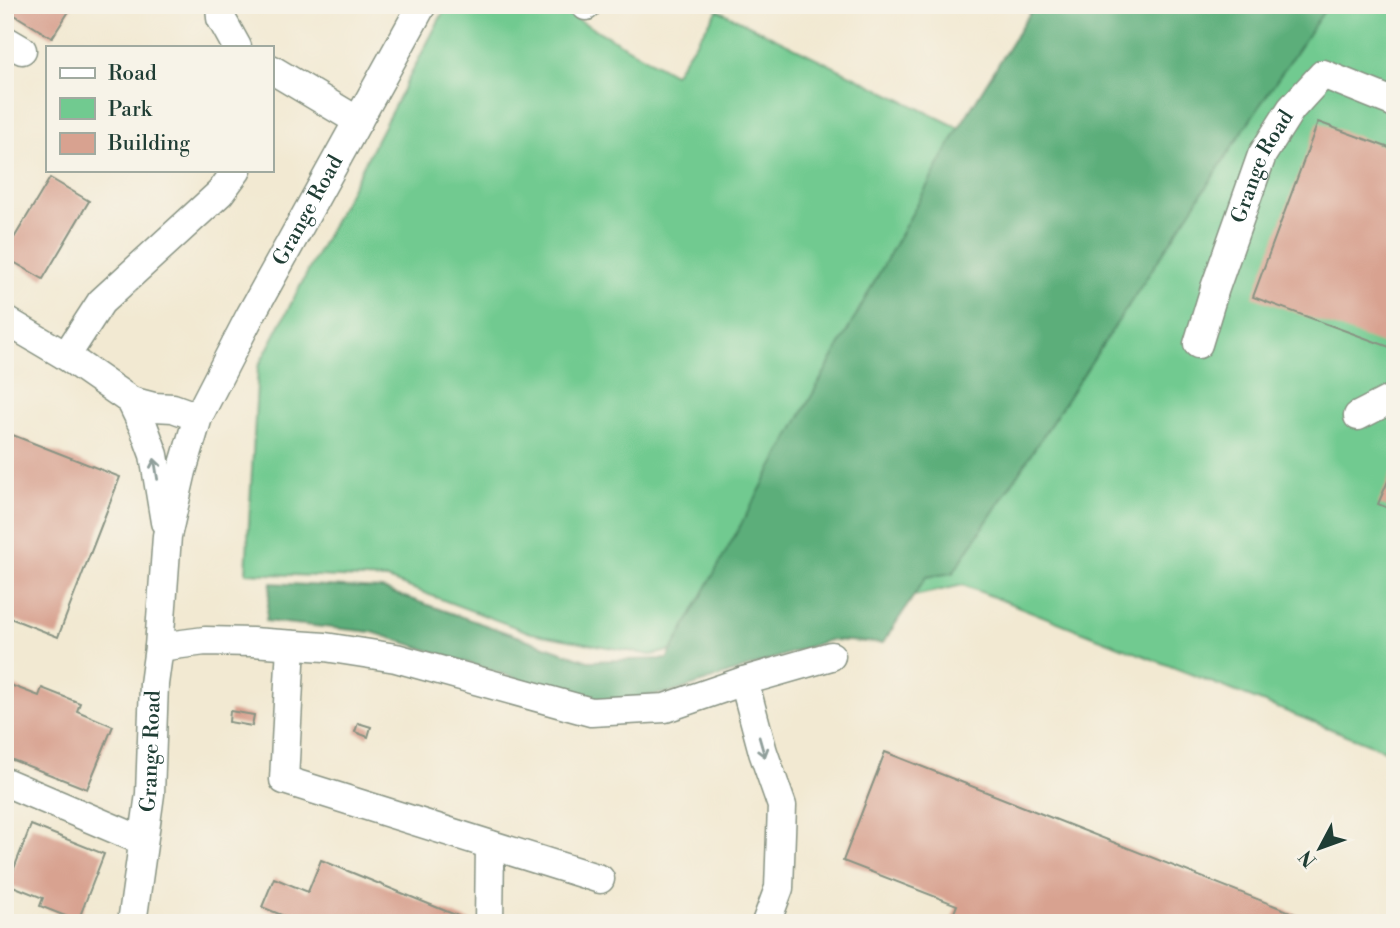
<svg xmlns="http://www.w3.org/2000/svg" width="1400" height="928" font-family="'Libre Bodoni',serif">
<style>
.green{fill:#71ca90;stroke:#488462;stroke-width:2}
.forest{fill:#5cae7a;stroke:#3e7657;stroke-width:2}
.building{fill:#d8a290}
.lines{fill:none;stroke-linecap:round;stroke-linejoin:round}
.minor-casing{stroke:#889383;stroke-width:31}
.minor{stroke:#fff;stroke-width:28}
.oneway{stroke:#8f9e9a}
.labels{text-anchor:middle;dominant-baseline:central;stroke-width:5;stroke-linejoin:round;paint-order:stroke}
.street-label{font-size:21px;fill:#1f3d34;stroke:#f7f3e8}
</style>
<rect width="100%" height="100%" fill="#f7f3e8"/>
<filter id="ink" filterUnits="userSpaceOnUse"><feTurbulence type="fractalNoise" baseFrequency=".0143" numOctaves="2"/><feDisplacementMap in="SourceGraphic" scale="14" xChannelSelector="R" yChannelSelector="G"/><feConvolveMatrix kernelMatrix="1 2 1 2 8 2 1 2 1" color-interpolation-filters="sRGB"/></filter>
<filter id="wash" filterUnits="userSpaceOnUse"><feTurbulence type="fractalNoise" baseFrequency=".00686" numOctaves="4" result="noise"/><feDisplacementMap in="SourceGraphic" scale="28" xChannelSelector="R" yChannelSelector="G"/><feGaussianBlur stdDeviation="1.57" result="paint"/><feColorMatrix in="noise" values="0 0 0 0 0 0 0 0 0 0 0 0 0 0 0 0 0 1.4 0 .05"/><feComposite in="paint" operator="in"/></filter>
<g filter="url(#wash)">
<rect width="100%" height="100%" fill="#f2e9d2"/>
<!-- green -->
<path class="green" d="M447 5H552L674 74 718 10 959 128 1035 5H1395V754L963 585 651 655 531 633 387 579 246 573 258 367Z"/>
<!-- forest -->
<path class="forest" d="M1035 5H1328L1254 114 953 573 926 577 883 643 829 640 674 692 593 703 372 632 266 621 271 583 382 589 588 661 667 659 959 128Z"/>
<g id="blocks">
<!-- building -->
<path class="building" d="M5 5H73L52 38 5 9Z
M1318 122 1395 150V349L1253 297Z
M50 178 89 201 43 279 5 257V253Z
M5 432 120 477 58 637 5 616Z
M1395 465V511L1378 504Z
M5 683 39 696 42 688 80 703 77 711 113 726 87 789 5 757Z
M230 711 254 715 252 726 229 722Z
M358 723 371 727 368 737 355 732Z
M885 752 1318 923H950L957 905 843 861Z
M31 825 104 854 78 921 40 906 43 898 8 884 5 890V873L11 876Z
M321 860 475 923H287L289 918 262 907 274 878 308 892Z"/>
</g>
</g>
<g filter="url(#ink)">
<use href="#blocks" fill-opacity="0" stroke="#889383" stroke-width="2"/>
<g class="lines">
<defs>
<g id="minor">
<path d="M220 5 221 18 237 47"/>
<path d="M585 5 586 6"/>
<path d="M5 40 22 50"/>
<path d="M271 69 358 121"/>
<path d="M5 320 66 356 131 401 154 407 173 408 198 417"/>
<path id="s1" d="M1198 344 1215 288 1262 155 1291 109 1323 74 1395 103"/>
<path d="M66 356 101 302 220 193 237 170"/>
<path d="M131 401 144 428 154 455 165 522"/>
<path d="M1358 416 1395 397"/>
<path d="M291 645 284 780 600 879"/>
<path d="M159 647 205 641 252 642 325 647 396 658 591 712 665 708 744 681 831 656"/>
<path d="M744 681 763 752 782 806 779 888 766 923"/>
<path d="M5 782 143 841"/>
<path id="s2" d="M132 923 150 794 154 684 159 647 167 536 182 471 198 417 250 316 422 5"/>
<path d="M489 923 490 845"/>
</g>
</defs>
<!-- minor casing -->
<use href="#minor" class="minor-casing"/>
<!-- minor -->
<use href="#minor" class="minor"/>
</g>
<!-- one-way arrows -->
<defs><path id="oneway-shaft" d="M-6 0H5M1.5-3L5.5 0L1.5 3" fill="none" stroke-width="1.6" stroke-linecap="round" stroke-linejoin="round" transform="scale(1.75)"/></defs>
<g class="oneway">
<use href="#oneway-shaft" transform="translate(156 469) rotate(-99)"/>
<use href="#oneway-shaft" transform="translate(762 747) rotate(74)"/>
</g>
</g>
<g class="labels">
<!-- street labels -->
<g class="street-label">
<text stroke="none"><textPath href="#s1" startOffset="189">Grange Road</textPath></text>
<text stroke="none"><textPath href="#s2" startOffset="746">Grange Road</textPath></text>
<text stroke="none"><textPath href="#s2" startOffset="173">Grange Road</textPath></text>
</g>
</g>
<!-- margin -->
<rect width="1400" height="928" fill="none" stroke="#f7f3e8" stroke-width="28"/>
<!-- legend -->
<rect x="46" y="46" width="228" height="126" fill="#f7f3e8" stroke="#a1aaa0" stroke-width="2"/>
<rect x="60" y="68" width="35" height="10" fill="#ffffff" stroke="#a1aaa0" stroke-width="2"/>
<text x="108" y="80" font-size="21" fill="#1f3d34">Road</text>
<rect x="60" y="98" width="35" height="21" fill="#71ca90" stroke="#a1aaa0" stroke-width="2"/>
<text x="108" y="116" font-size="21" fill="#1f3d34">Park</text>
<rect x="60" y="133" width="35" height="21" fill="#d8a290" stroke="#a1aaa0" stroke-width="2"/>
<text x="108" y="150" font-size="21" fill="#1f3d34">Building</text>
<!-- north arrow -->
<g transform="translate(1320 848) rotate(229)" stroke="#f7f3e8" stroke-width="5" paint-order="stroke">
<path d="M0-5L12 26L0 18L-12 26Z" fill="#1f3d34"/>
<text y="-10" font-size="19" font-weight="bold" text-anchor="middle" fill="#1f3d34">N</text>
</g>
</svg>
